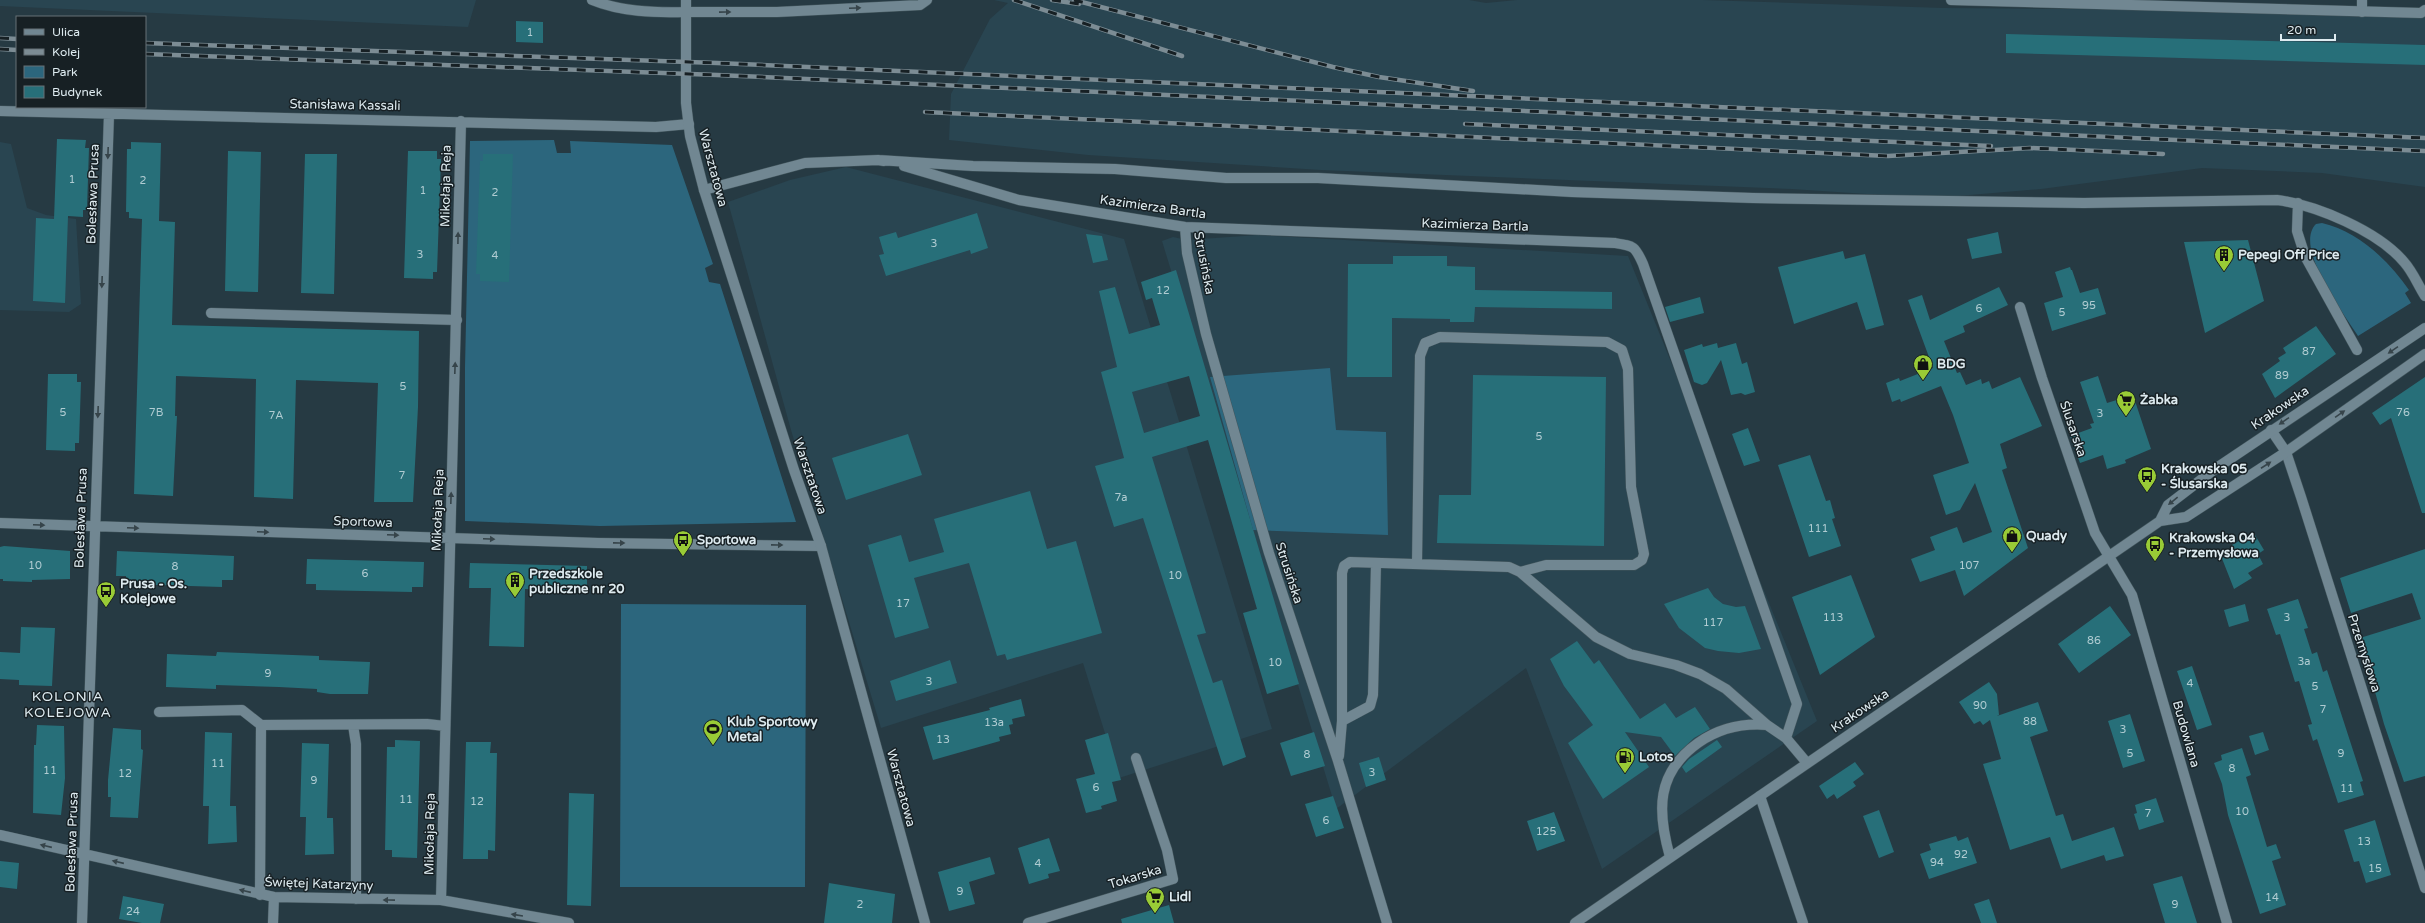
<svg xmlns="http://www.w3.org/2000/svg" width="2425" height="923" font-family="'Varela Round',sans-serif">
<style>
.built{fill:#294551}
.green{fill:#2c667d}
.forest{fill:#2c677e}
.building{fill:#276f79;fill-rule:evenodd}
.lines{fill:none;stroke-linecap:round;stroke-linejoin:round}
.lane-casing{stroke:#43565d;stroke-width:11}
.street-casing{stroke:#43565d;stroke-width:11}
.secondary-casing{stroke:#43565d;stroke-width:11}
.lane{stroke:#718792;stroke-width:10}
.street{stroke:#718792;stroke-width:10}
.secondary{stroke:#718792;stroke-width:10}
.rail-casing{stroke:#7c8c94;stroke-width:4.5}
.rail{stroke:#172024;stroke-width:3;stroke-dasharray:9;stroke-linecap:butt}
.oneway{fill:#36444a}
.labels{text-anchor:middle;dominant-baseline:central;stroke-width:3;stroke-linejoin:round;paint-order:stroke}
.number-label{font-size:11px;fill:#b0ccd2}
.street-label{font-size:13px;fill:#deebf0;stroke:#172024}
.poi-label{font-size:13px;font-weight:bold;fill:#deebf0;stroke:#172024;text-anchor:start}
.neighbourhood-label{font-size:14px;letter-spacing:1px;fill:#deebf0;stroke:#172024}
</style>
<rect width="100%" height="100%" fill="#263a43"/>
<!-- built -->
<path class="built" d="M0 0H476L468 27 0 6Z
M994 0H1469L1486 3 1517 0H1703L1943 8 2425 12V187L2322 173 2202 168 2041 189 1958 196H1897L1792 189 1321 170 1088 155 949 140 951 94 990 19 1008 3Z
M0 142 11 144 27 208 46 215 76 219 81 304 69 312 0 310Z
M846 167 1124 239 1272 729 1119 778 1083 663 881 728 791 430 728 202 790 180Z
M1258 235 1628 256 1817 721 1602 869 1526 668 1336 809 1162 241 1173 237 1187 240Z"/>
<!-- green -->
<path class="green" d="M554 140 557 153H571L570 141 672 145 713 264 705 268 709 282 720 284 796 522 600 526 465 521V367L470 141Z
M2322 223C2358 231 2389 261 2409 290L2405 293 2411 303 2358 336C2344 314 2293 247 2316 224Z
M621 604 806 605 805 887H620Z"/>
<!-- forest -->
<path class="forest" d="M1330 368 1336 430 1386 432 1388 535 1253 530 1210 377Z"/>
<!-- building -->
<path class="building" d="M516 21 543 22V43L516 42Z
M2006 34 2425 45V65L2006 53Z
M57 139 86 140 85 148H89L87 210H83V217L68 216 65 303 33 301 36 218 54 219Z
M131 142 161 143 159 221 175 222 172 325 419 331 418 407 413 502H374L378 383 296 380 293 499 254 497 256 379 176 376 175 416H177L173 496 134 494 142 219 129 218V212H126L127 149H131Z
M228 151 261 152 258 292 225 291Z
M408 151H437V159H441L437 272H433V279L404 278Z
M305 154H337L334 294 301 293Z
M483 154H513L509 282 480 281V274H476L480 161H483Z
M977 213 988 248 971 254 970 250 886 276 879 255 884 254 879 237 896 232 898 238Z
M1998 232 2002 253 1972 259 1967 239Z
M1086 234 1102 236 1108 260 1093 263Z
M2248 240 2264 301 2205 333 2184 242Z
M1843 251 1845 259 1865 254 1884 325 1866 330 1857 302 1794 324 1778 267Z
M1393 256H1447V266L1475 267V290L1612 292V309L1475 307 1474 322H1450V319L1392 318V377H1347L1348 264H1393Z
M2070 267 2071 270H2072L2080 293 2098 288 2106 314 2052 331 2044 303 2063 297 2055 272Z
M1176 270 1299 684 1267 694 1243 613 1257 609 1208 440 1152 457 1206 633 1197 635 1213 683 1222 680 1246 757 1223 766 1143 518 1114 527 1095 466 1124 458 1101 372 1117 367 1099 291 1115 287 1129 334 1160 325 1152 298 1146 300 1141 282ZM1189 376 1200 416 1144 433 1132 392Z
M1999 287 2008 305 1963 326 1965 332 1944 341 1957 373 1960 372 1966 385 1981 379 1982 384 1989 381 1992 389 2020 377 2042 426 2000 444 2007 468 2002 470 2028 548 1964 596 1955 570 1920 582 1911 559 1935 550 1930 537 1957 527 1963 543 1992 532 1975 483 1960 510 1946 515 1933 475 1969 463 1953 415 1941 386 1901 402 1900 399 1892 402 1886 383 1899 378 1900 381 1933 368 1908 300 1922 295 1930 320Z
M1700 297 1704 313 1670 322 1665 307Z
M2316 326 2336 354 2275 398 2262 374 2280 361 2278 358 2286 353 2283 348Z
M1717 343 1718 348 1736 343 1742 364 1747 362 1755 392 1745 395 1741 393 1731 395 1721 360 1707 383 1702 385 1694 382 1684 350 1702 344 1703 347Z
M48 374H77V382H81L79 443H75V451L46 450Z
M1473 375 1606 377 1604 546 1437 543 1439 495H1471Z
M2098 376 2107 403 2133 395 2151 449 2125 460 2126 463 2107 469 2103 455 2080 463 2070 436 2092 428 2090 424 2094 423 2080 382Z
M2425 377V513H2422L2391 418 2380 425 2372 413Z
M1748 428 1760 461 1744 466 1732 434Z
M908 434 922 475 846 500 832 458Z
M1810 455 1826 501 1830 500 1835 518 1832 519 1841 546 1809 557 1778 465Z
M1030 491 1047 549 1076 541 1102 633 1007 660 1005 654 997 656 969 563 914 578 929 628 895 638 868 545 901 535 909 562 944 552 934 519Z
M2255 535 2264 550 2258 554 2263 564 2248 573 2252 578 2234 589 2221 556 2232 548V545L2244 538 2246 541Z
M4 546 70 551V579L32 580V582L3 581V579H0V547Z
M2425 549V776L2404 782 2384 724 2360 638 2421 619 2412 593 2351 613 2340 578Z
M117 551 234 556 233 580H222V587L126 584V576H116Z
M307 559 424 562 423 587H412V592L316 590V584H306Z
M470 563 587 566V591L525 589 524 647 489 646 491 588H469Z
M1851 575 1875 637 1820 675 1792 597Z
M1708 588 1714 597 1723 604 1736 607 1745 606 1761 649 1739 653 1718 651 1705 648 1679 628 1664 604Z
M2298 599 2308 628 2304 629 2312 654 2317 652 2323 672 2327 670 2363 781 2360 782 2364 795 2338 803 2317 739 2313 741 2308 725 2312 724 2299 681 2295 682 2280 634 2276 635 2267 609Z
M2245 604 2249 621 2229 627 2224 610Z
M2110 606 2131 635 2079 673 2058 644Z
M21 627 55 628 52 686 19 685V680L0 679V652L20 653Z
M1577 641 1594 664 1599 660 1640 719 1665 703 1676 718 1695 707 1710 729 1694 738 1675 756 1661 737 1625 732 1649 767 1603 799 1568 743 1593 725 1564 686 1550 659Z
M217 652 319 656V660L370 662 368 694H330L317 692V689L279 687 216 685V689L166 687 167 654 216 656Z
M950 660 957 683 896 701 890 681Z
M2192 666 2212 725 2197 730 2177 671Z
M1989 682 1997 694 1999 715 1997 716 2038 702 2048 731 2030 737 2056 816 2063 814 2072 841 2114 827 2124 856 2106 861 2104 855 2061 869 2050 837 2010 850 1983 764 2001 759 1990 720 1983 725 1980 721 1974 724 1959 702Z
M1021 699 1025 716 1012 719 1013 724 1009 725 1011 734 999 737 1000 741 933 760 923 727 990 710 989 708Z
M2130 714 2145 761 2123 768 2108 721Z
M37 725 64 726 65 778 61 815 33 813 34 745H36Z
M113 728 141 730V749L143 750 138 818 110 817 111 797H108V780Z
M205 732 232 733 230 806H236L237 842 208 844 209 806H203Z
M1314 732 1325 766 1291 776 1280 743Z
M2263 732 2269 750 2255 755 2249 736Z
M1108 733 1121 780 1112 782 1117 801 1101 806 1102 809 1086 813 1076 779 1095 774 1085 740Z
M395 740 420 741 417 858 392 857V850H385L387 747H395Z
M1717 740 1722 747 1686 773 1682 767 1689 759Z
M466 742H491L490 753H497L495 851 488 850V859H463Z
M302 743 329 744 327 818H333L334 854 305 855 306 817H300Z
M2242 748 2251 775 2246 777 2267 847 2276 844 2281 858 2272 861 2286 905 2260 914 2228 815 2222 784 2214 763 2222 760 2221 755Z
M1379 757 1386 780 1366 787 1359 763Z
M1855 762 1864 774 1853 782 1856 786 1837 799 1834 794 1827 799 1819 786Z
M569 793 594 794 591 906 567 905Z
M1333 796 1344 828 1316 837 1305 804Z
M2156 798 2164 822 2139 830 2134 814 2137 813 2135 805Z
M1879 810 1894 852 1879 858 1863 816Z
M1554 812 1565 841 1537 851 1527 821Z
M2375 820 2391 875 2366 883 2359 861 2354 862 2344 830Z
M1956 836 1958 841 1968 837 1977 863 1929 879 1920 854 1931 850 1929 844Z
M1049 838 1060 871 1048 874 1049 878 1029 884 1018 848Z
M990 857 995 874 969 882 975 904 949 911 938 872Z
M0 861 19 863 17 889 0 887Z
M2182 876 2197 923H2165L2153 884Z
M829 883 895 894 892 923H824Z
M123 896 164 904 160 923H142L119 919Z
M1989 899 1997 923H1981L1974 904Z
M1169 905 1174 923H1122L1121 919Z"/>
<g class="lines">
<defs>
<path id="lane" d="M592 0C621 12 655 13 686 12
M878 160 973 166 1115 169 1226 178H1318L1572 192 1753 198 2084 203 2277 200C2316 205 2378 231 2404 262 2413 272 2418 285 2425 296
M904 166 1019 200 1185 227 1615 243C1634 246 1635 246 1643 264L1797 704 1786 738
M704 190 805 163 878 160 884 161
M2298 203 2297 231 2305 256 2357 350
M1185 227 1187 253 1206 334 1269 553 1338 761 1387 923
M2020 307 2042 378 2095 533 2132 595 2227 923
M211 313 457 320
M1417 564 1420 356 1425 343 1440 337 1607 342 1622 350 1628 369 1631 487 1644 554 1642 560 1634 565H1546L1520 572
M1342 721 1370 706 1373 695 1376 563
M1339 756 1342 721V573L1344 566 1350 562 1509 567 1520 572 1596 637 1630 654 1676 665 1700 674 1726 689 1767 725 1786 738 1807 763
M1760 796 1803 923
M1670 857C1657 811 1656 773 1698 743 1718 729 1742 723 1767 725"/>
<path id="street" d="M2362 0V12
M686 12H777L920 5 927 0
M0 111 656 127 689 124
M2271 430 2286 452 2301 497 2425 888
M0 523 598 543 821 546
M159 712 242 710 261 725 260 895
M261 725 427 724 445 726
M353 725 356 744V899
M0 835 274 897 441 900 569 923
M441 900 461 121
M82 923 109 114
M273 923 274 897
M1028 923 1173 879 1167 850 1136 758"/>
<path id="secondary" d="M686 0V103L690 136 704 190 794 470 821 546 925 923
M1951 0 2421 13 2425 10
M2160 521 2168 505 2215 469 2425 328
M1575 923 2160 521 2186 517 2286 452 2425 354"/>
</defs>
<!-- lane casing -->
<use href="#lane" class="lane-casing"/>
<!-- street casing -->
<use href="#street" class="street-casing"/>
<!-- secondary casing -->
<use href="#secondary" class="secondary-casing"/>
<!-- lane -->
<use href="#lane" class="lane"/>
<!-- street -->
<use href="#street" class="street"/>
<!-- secondary -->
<use href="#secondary" class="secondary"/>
<defs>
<path id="rail" d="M1014 0 1182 56
M1052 0 1079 4
M1074 0 1333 67 1379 77 1473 91
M0 38 17 39
M145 43 717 63 2425 138
M0 49 17 50
M145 54 717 75 2425 151
M925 112 1888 156 2030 148 2163 154
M1465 124 1991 146"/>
</defs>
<!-- rail casing -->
<use href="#rail" class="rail-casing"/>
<!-- rail -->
<use href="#rail" class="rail"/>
</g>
<!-- one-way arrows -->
<defs><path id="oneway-solid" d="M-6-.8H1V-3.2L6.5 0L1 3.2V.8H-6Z"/></defs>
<g class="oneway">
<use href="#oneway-solid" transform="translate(855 8) rotate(-3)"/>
<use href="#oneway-solid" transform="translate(725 12) rotate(-1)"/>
<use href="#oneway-solid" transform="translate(108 153) rotate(92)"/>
<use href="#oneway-solid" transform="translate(458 238) rotate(-89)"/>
<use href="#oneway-solid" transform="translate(102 282) rotate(92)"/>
<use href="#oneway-solid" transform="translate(2393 350) rotate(146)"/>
<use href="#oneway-solid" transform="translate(455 368) rotate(-88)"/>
<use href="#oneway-solid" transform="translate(98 412) rotate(92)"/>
<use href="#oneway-solid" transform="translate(2340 414) rotate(-35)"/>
<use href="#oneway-solid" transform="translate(2284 421) rotate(146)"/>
<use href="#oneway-solid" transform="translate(2266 465) rotate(-33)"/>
<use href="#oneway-solid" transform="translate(451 498) rotate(-88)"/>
<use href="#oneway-solid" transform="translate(2173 501) rotate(141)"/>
<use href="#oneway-solid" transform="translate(39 525) rotate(2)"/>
<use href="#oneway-solid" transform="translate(133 528) rotate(2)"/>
<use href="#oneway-solid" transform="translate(263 532) rotate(2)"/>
<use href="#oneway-solid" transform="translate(393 535) rotate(2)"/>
<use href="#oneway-solid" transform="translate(489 539) rotate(2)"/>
<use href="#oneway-solid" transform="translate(619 543) rotate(1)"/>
<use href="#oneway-solid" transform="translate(777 545) rotate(1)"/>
<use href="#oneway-solid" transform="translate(46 846) rotate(-167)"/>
<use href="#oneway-solid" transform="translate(118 862) rotate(-167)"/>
<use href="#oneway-solid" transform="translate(245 891) rotate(-167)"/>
<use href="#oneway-solid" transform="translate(389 900) rotate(-179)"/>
<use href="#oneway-solid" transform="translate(517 915) rotate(-171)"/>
</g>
<!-- icons -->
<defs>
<symbol id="building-pin" viewBox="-11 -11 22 30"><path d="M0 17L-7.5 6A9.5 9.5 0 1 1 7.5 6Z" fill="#99cb36" stroke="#172024"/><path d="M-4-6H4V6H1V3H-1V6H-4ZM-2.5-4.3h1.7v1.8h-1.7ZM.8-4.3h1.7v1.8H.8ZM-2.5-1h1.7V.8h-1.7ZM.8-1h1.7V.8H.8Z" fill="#111"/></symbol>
<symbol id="shop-pin" viewBox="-11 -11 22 30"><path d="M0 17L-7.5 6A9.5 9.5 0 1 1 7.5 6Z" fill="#99cb36" stroke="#172024"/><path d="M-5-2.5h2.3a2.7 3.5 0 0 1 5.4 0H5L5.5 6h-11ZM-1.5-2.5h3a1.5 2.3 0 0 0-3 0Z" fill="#111"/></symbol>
<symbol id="supermarket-pin" viewBox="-11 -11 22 30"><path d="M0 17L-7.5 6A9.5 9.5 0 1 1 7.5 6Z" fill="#99cb36" stroke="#172024"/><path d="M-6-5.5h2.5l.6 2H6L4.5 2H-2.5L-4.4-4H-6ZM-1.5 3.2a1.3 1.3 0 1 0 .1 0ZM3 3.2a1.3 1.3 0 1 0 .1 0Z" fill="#111"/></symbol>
<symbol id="bus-pin" viewBox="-11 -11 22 30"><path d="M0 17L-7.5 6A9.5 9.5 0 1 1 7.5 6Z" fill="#99cb36" stroke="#172024"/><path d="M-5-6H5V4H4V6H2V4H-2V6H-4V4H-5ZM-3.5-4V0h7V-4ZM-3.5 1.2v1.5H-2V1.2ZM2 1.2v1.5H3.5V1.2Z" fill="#111"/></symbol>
<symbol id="stadium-pin" viewBox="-11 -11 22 30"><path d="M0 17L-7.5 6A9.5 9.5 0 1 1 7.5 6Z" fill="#99cb36" stroke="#172024"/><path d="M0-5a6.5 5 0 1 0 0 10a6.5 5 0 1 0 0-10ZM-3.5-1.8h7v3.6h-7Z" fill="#111"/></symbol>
<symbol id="fuel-pin" viewBox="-11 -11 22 30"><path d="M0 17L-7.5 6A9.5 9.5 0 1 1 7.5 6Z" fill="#99cb36" stroke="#172024"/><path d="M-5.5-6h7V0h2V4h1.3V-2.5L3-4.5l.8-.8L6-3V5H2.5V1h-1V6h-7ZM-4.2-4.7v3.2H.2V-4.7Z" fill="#111"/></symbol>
</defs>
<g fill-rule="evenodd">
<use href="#building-pin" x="2213" y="244" width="22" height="30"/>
<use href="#shop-pin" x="1912" y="353" width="22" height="30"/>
<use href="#supermarket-pin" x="2115" y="389" width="22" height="30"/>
<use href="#bus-pin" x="2136" y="465" width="22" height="30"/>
<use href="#shop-pin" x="2001" y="525" width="22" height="30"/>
<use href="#bus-pin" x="672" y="529" width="22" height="30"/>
<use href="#bus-pin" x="2144" y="534" width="22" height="30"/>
<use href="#building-pin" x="504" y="570" width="22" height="30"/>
<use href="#bus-pin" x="95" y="580" width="22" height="30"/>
<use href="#stadium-pin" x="702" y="718" width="22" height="30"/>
<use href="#fuel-pin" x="1614" y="746" width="22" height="30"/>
<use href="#supermarket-pin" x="1144" y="886" width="22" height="30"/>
</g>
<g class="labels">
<!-- number labels -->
<g class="number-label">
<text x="530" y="32">1</text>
<text x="72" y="179">1</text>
<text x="143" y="180">2</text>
<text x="423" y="190">1</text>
<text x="495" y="192">2</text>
<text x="934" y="243">3</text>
<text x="420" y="254">3</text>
<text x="495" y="255">4</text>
<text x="1163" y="290">12</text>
<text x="2089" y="305">95</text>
<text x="1979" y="308">6</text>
<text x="2062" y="312">5</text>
<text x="2309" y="351">87</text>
<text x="2282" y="375">89</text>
<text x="403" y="386">5</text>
<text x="63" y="412">5</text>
<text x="156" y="412">7B</text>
<text x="2403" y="412">76</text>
<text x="2100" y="413">3</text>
<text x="276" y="415">7A</text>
<text x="1539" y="436">5</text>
<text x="402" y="475">7</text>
<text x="1121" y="497">7a</text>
<text x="1818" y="528">111</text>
<text x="35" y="565">10</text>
<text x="1969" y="565">107</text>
<text x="175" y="566">8</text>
<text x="365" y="573">6</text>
<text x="1175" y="575">10</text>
<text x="903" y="603">17</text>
<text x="1833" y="617">113</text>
<text x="2287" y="617">3</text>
<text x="1713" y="622">117</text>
<text x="2094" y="640">86</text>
<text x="2304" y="661">3a</text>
<text x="1275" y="662">10</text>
<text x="268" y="673">9</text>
<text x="929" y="681">3</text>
<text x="2190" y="683">4</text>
<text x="2315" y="686">5</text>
<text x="1980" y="705">90</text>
<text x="2323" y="709">7</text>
<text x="2030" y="721">88</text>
<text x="994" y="722">13a</text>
<text x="2123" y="729">3</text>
<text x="943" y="739">13</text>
<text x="2130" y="753">5</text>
<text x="2341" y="753">9</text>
<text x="1307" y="754">8</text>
<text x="218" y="763">11</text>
<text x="2232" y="768">8</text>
<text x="50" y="770">11</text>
<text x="1372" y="772">3</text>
<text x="125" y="773">12</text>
<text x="314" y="780">9</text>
<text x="1096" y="787">6</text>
<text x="2347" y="788">11</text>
<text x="406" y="799">11</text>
<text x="477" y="801">12</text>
<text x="2242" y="811">10</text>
<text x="2148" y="813">7</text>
<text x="1326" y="820">6</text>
<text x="1546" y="831">125</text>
<text x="2364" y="841">13</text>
<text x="1961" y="854">92</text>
<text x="1937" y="862">94</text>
<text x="1038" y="863">4</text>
<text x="2375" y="868">15</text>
<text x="960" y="891">9</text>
<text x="2272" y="897">14</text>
<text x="860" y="904">2</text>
<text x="2175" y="904">9</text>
<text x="133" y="911">24</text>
</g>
<!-- street labels -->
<g class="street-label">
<text transform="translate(345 105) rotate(1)">Stanisława Kassali</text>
<text transform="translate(713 168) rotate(75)">Warsztatowa</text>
<text transform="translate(446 186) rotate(-89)">Mikołaja Reja</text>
<text transform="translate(93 194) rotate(-88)">Bolesława Prusa</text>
<text transform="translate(1153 207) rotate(8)">Kazimierza Bartla</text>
<text transform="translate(1475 225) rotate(2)">Kazimierza Bartla</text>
<text transform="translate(1204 263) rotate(79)">Strusińska</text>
<text transform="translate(2280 408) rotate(-34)">Krakowska</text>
<text transform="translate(2073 429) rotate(71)">Ślusarska</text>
<text transform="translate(810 476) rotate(71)">Warsztatowa</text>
<text transform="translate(438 510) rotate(-88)">Mikołaja Reja</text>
<text transform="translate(81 518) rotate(-88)">Bolesława Prusa</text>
<text transform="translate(363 522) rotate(2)">Sportowa</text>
<text transform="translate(1289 573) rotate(72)">Strusińska</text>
<text transform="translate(2364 653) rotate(72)">Przemysłowa</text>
<text transform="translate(1860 711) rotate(-34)">Krakowska</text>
<text transform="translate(2186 734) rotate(74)">Budowlana</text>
<text transform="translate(901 788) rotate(75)">Warsztatowa</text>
<text transform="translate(430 834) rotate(-89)">Mikołaja Reja</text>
<text transform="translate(72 842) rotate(-88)">Bolesława Prusa</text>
<text transform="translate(1135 877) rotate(-17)">Tokarska</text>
<text transform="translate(319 884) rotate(2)">Świętej Katarzyny</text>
</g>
<!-- poi labels -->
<g class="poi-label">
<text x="2238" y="255">Pepegi Off Price</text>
<text x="1937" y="364">BDG</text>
<text x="2140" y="400">Żabka</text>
<text x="2161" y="469">Krakowska 05<tspan x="2161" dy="15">- Ślusarska</tspan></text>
<text x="2026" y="536">Quady</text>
<text x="2169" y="538">Krakowska 04<tspan x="2169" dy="15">- Przemysłowa</tspan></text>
<text x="697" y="540">Sportowa</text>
<text x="529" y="574">Przedszkole<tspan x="529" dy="15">publiczne nr 20</tspan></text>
<text x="120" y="584">Prusa - Os.<tspan x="120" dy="15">Kolejowe</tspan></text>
<text x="727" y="722">Klub Sportowy<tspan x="727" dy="15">Metal</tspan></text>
<text x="1639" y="757">Lotos</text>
<text x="1169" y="897">Lidl</text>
</g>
<!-- neighbourhood labels -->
<g class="neighbourhood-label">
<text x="68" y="696">KOLONIA<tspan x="68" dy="16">KOLEJOWA</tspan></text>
</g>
</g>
<!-- legend -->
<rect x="16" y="16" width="130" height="92" fill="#172024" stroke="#677176"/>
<rect x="24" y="29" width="20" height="6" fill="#718792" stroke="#677176"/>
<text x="52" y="36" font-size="12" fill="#deebf0">Ulica</text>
<rect x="24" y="49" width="20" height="6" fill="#7c8c94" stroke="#677176"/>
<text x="52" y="56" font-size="12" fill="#deebf0">Kolej</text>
<rect x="24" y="66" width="20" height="12" fill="#2c667d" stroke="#677176"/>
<text x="52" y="76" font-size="12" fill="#deebf0">Park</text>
<rect x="24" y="86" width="20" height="12" fill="#276f79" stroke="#677176"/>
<text x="52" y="96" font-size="12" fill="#deebf0">Budynek</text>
<!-- scale -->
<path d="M2281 34v6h54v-6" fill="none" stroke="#deebf0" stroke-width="2"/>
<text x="2287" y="34" font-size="12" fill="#deebf0" stroke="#172024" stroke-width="3" paint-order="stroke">20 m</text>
</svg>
